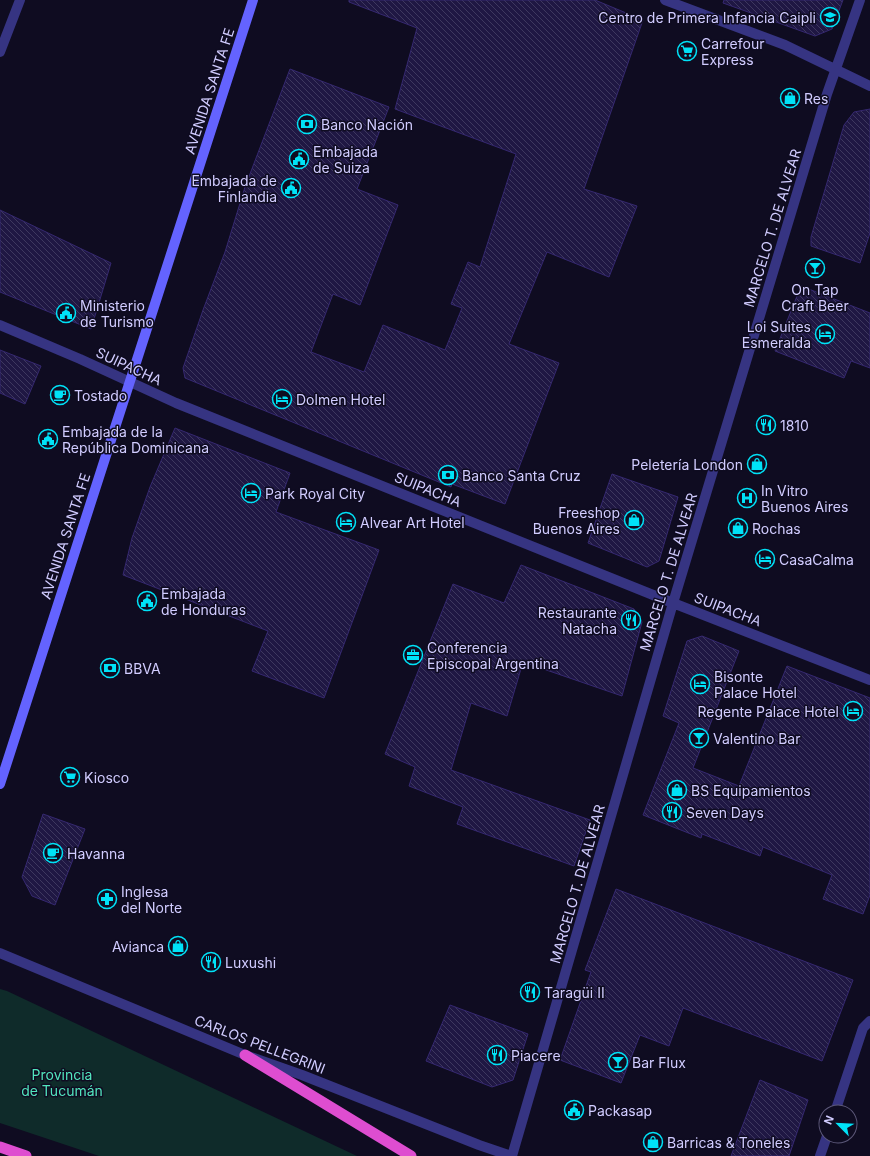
<svg xmlns="http://www.w3.org/2000/svg" width="870" height="1156" font-family="Inter,sans-serif">
<style>
.park{fill:#0f2b2a}
.building{fill:url(#building-back-hatch);stroke:#352870}
.lines{fill:none;stroke-linecap:round;stroke-linejoin:round}
.service{stroke:#363482;stroke-width:10}
.minor{stroke:#363482;stroke-width:10}
.tertiary{stroke:#363482;stroke-width:10}
.secondary{stroke:#6463ff;stroke-width:10}
.trunk{stroke:#de4dd0;stroke-width:11}
.labels{text-anchor:middle;dominant-baseline:central;stroke-width:3;stroke-linejoin:round;paint-order:stroke}
.poi-label{font-size:14px;fill:#d1ccff;stroke:#0f0c21;text-anchor:start}
.street-label{font-size:14px;fill:#d1ccff;stroke:#0f0c21}
.park-label{font-size:14px;fill:#52e5be;stroke:#0f0c21}
</style>
<defs>
<pattern id="building-back-hatch" width="6" height="6" patternUnits="userSpaceOnUse"><rect width="6" height="6" fill="#1f1743"/><path d="M-1 5l2 2M0 0l6 6M5-1l2 2" fill="none" stroke="#3e385f"/></pattern>
</defs>
<rect width="100%" height="100%" fill="#0f0c21"/>
<!-- park -->
<path class="park" d="M0 989 7 991 357 1156H99L0 1123Z"/>
<!-- building -->
<path class="building" d="M349 0H595L643 20 584 189 637 206 609 277 547 252 509 344 559 363 505 504 452 484 451 487 185 378 183 368 203 310 225 252 245 187 290 69 389 107 357 189 398 205 360 305 333 294 311 352 364 372 383 325 445 350 462 308 451 304 468 262 480 267 516 154 395 109 417 28 349 2Z
M724 0H843L832 29 815 36 723 3Z
M870 109V233L860 263 811 246V237L844 125 854 112Z
M0 210 111 263 91 329 0 292Z
M801 286 870 313V368L851 361 844 378 775 351Z
M0 350 41 366 25 404 0 393Z
M175 428 290 473 276 512 379 550 324 698 252 671 268 631 123 575 132 538 150 487Z
M612 474 678 497 659 561 647 567 588 543Z
M521 565 634 609 642 622 622 696 523 662 507 716 471 703 451 770 590 820 574 866 457 824 463 807 409 786 415 767 385 754 453 584 504 603Z
M702 636 739 651 693 768 739 786 787 666 870 698V895L863 914 823 899 832 875 763 847 760 856 702 834 701 838 643 815 679 723 663 716 687 641Z
M43 814 85 829 55 905 32 896 22 877Z
M616 889 853 980 822 1061 683 1008 669 1046 640 1035 621 1083 560 1060 591 972 585 970Z
M450 1005 528 1034 513 1080 492 1087 426 1061Z
M760 1080 808 1100 789 1156H731Z"/>
<g class="lines">
<!-- service -->
<path class="service" d="M835 1112 863 1028 870 1021
M820 1156 827 1136"/>
<!-- minor -->
<path class="minor" d="M665 0 785 45 870 86
M0 52 20 0
M0 325 80 359 176 403 673 603 870 680
M512 1156 673 603 827 94 860 0"/>
<!-- tertiary -->
<path class="tertiary" d="M0 953 245 1055 302 1075 479 1145 511 1156"/>
<!-- secondary -->
<path class="secondary" d="M0 784 253 0"/>
<!-- trunk -->
<path class="trunk" d="M245 1055 411 1156
M0 1147 26 1156"/>
</g>
<!-- icons -->
<defs>
<symbol id="school-ring" viewBox="-11 -11 22 22"><circle r="9.5" fill="#0f0c21" stroke="#00e2f7" stroke-width="1.5"/><path d="M0-5L7-2L0 1L-7-2ZM-4 1L0 2.5L4 1V4Q0 6-4 4Z" fill="#00e2f7"/></symbol>
<symbol id="supermarket-ring" viewBox="-11 -11 22 22"><circle r="9.5" fill="#0f0c21" stroke="#00e2f7" stroke-width="1.5"/><path d="M-6-5.5h2.5l.6 2H6L4.5 2H-2.5L-4.4-4H-6ZM-1.5 3.2a1.3 1.3 0 1 0 .1 0ZM3 3.2a1.3 1.3 0 1 0 .1 0Z" fill="#00e2f7"/></symbol>
<symbol id="shop-ring" viewBox="-11 -11 22 22"><circle r="9.5" fill="#0f0c21" stroke="#00e2f7" stroke-width="1.5"/><path d="M-5-2.5h2.3a2.7 3.5 0 0 1 5.4 0H5L5.5 6h-11ZM-1.5-2.5h3a1.5 2.3 0 0 0-3 0Z" fill="#00e2f7"/></symbol>
<symbol id="bank-ring" viewBox="-11 -11 22 22"><circle r="9.5" fill="#0f0c21" stroke="#00e2f7" stroke-width="1.5"/><path d="M-6-4H6V4H-6ZM0-2.3a2.3 2.3 0 1 0 0 4.6a2.3 2.3 0 1 0 0-4.6Z" fill="#00e2f7"/></symbol>
<symbol id="civic-ring" viewBox="-11 -11 22 22"><circle r="9.5" fill="#0f0c21" stroke="#00e2f7" stroke-width="1.5"/><path d="M-.6-6.5H3V-4.5H.6V-3L4-1V1h2V6H-6V1h2V-1L-.6-3ZM-1.2 2.5V6h2.4V2.5Z" fill="#00e2f7"/></symbol>
<symbol id="bar-ring" viewBox="-11 -11 22 22"><circle r="9.5" fill="#0f0c21" stroke="#00e2f7" stroke-width="1.5"/><path d="M-6-5H6L.8 .8V4.5H3.5V6h-7V4.5H-.8V.8Z" fill="#00e2f7"/></symbol>
<symbol id="hotel-ring" viewBox="-11 -11 22 22"><circle r="9.5" fill="#0f0c21" stroke="#00e2f7" stroke-width="1.5"/><path d="M-6-4.5h1.5V1H6V5H4.5V3h-9V5H-6ZM-4 0a1.8 1.8 0 1 1 3.6 0ZM.5 0V-2.5h3Q6-2.5 6 0Z" fill="#00e2f7"/></symbol>
<symbol id="cafe-ring" viewBox="-11 -11 22 22"><circle r="9.5" fill="#0f0c21" stroke="#00e2f7" stroke-width="1.5"/><path d="M-5.5-4.5H6V0H3Q3 3.5 0 3.5H-2.5Q-5.5 3.5-5.5 0ZM3-3.2v2h1.7v-2ZM-6 4.5H4V6H-6Z" fill="#00e2f7"/></symbol>
<symbol id="restaurant-ring" viewBox="-11 -11 22 22"><circle r="9.5" fill="#0f0c21" stroke="#00e2f7" stroke-width="1.5"/><path d="M-5-6h1v4h1v-4h1v4h1v-4h1v5L-1.5 .5V6h-2V.5L-5-1ZM5-6V6H3V1.5H1.5Q1.5-4 5-6Z" fill="#00e2f7"/></symbol>
<symbol id="hospital-ring" viewBox="-11 -11 22 22"><circle r="9.5" fill="#0f0c21" stroke="#00e2f7" stroke-width="1.5"/><path d="M-5-5h3v3.5h4V-5h3V5h-3V1.5h-4V5h-3Z" fill="#00e2f7"/></symbol>
<symbol id="office-ring" viewBox="-11 -11 22 22"><circle r="9.5" fill="#0f0c21" stroke="#00e2f7" stroke-width="1.5"/><path d="M-6-3h4V-5.5h4V-3h4V5H-6ZM-1-4.5V-3h2v-1.5ZM-6 0V1H6V0Z" fill="#00e2f7"/></symbol>
<symbol id="pharmacy-ring" viewBox="-11 -11 22 22"><circle r="9.5" fill="#0f0c21" stroke="#00e2f7" stroke-width="1.5"/><path d="M-2-6h4v4h4v4h-4v4h-4v-4h-4v-4h4Z" fill="#00e2f7"/></symbol>
</defs>
<g fill-rule="evenodd">
<use href="#school-ring" x="819" y="6" width="22" height="22"/>
<use href="#supermarket-ring" x="676" y="40" width="22" height="22"/>
<use href="#shop-ring" x="779" y="87" width="22" height="22"/>
<use href="#bank-ring" x="296" y="113" width="22" height="22"/>
<use href="#civic-ring" x="288" y="148" width="22" height="22"/>
<use href="#civic-ring" x="280" y="177" width="22" height="22"/>
<use href="#bar-ring" x="804" y="257" width="22" height="22"/>
<use href="#civic-ring" x="55" y="302" width="22" height="22"/>
<use href="#hotel-ring" x="814" y="323" width="22" height="22"/>
<use href="#cafe-ring" x="49" y="384" width="22" height="22"/>
<use href="#hotel-ring" x="271" y="388" width="22" height="22"/>
<use href="#restaurant-ring" x="755" y="414" width="22" height="22"/>
<use href="#civic-ring" x="37" y="428" width="22" height="22"/>
<use href="#shop-ring" x="746" y="453" width="22" height="22"/>
<use href="#bank-ring" x="437" y="464" width="22" height="22"/>
<use href="#hotel-ring" x="240" y="482" width="22" height="22"/>
<use href="#hospital-ring" x="736" y="487" width="22" height="22"/>
<use href="#shop-ring" x="623" y="509" width="22" height="22"/>
<use href="#hotel-ring" x="335" y="511" width="22" height="22"/>
<use href="#shop-ring" x="727" y="517" width="22" height="22"/>
<use href="#hotel-ring" x="754" y="548" width="22" height="22"/>
<use href="#civic-ring" x="136" y="590" width="22" height="22"/>
<use href="#restaurant-ring" x="620" y="609" width="22" height="22"/>
<use href="#office-ring" x="402" y="644" width="22" height="22"/>
<use href="#bank-ring" x="99" y="657" width="22" height="22"/>
<use href="#hotel-ring" x="689" y="673" width="22" height="22"/>
<use href="#hotel-ring" x="842" y="700" width="22" height="22"/>
<use href="#bar-ring" x="688" y="727" width="22" height="22"/>
<use href="#supermarket-ring" x="59" y="766" width="22" height="22"/>
<use href="#shop-ring" x="666" y="779" width="22" height="22"/>
<use href="#restaurant-ring" x="661" y="801" width="22" height="22"/>
<use href="#cafe-ring" x="42" y="842" width="22" height="22"/>
<use href="#pharmacy-ring" x="96" y="888" width="22" height="22"/>
<use href="#shop-ring" x="167" y="935" width="22" height="22"/>
<use href="#restaurant-ring" x="200" y="951" width="22" height="22"/>
<use href="#restaurant-ring" x="519" y="981" width="22" height="22"/>
<use href="#restaurant-ring" x="486" y="1044" width="22" height="22"/>
<use href="#bar-ring" x="607" y="1051" width="22" height="22"/>
<use href="#civic-ring" x="563" y="1099" width="22" height="22"/>
<use href="#shop-ring" x="642" y="1131" width="22" height="22"/>
</g>
<g class="labels">
<!-- poi labels -->
<g class="poi-label">
<text x="816" y="17" text-anchor="end">Centro de Primera Infancia Caipli</text>
<text x="701" y="43">Carrefour<tspan x="701" dy="16">Express</tspan></text>
<text x="804" y="98">Res</text>
<text x="321" y="124">Banco Nación</text>
<text x="313" y="151">Embajada<tspan x="313" dy="16">de Suiza</tspan></text>
<text x="277" y="180" text-anchor="end">Embajada de<tspan x="277" dy="16">Finlandia</tspan></text>
<text x="815" y="289" text-anchor="middle">On Tap<tspan x="815" dy="16">Craft Beer</tspan></text>
<text x="80" y="305">Ministerio<tspan x="80" dy="16">de Turismo</tspan></text>
<text x="811" y="326" text-anchor="end">Loi Suites<tspan x="811" dy="16">Esmeralda</tspan></text>
<text x="74" y="395">Tostado</text>
<text x="296" y="399">Dolmen Hotel</text>
<text x="780" y="425">1810</text>
<text x="62" y="431">Embajada de la<tspan x="62" dy="16">República Dominicana</tspan></text>
<text x="743" y="464" text-anchor="end">Peletería London</text>
<text x="462" y="475">Banco Santa Cruz</text>
<text x="761" y="490">In Vitro<tspan x="761" dy="16">Buenos Aires</tspan></text>
<text x="265" y="493">Park Royal City</text>
<text x="620" y="512" text-anchor="end">Freeshop<tspan x="620" dy="16">Buenos Aires</tspan></text>
<text x="360" y="522">Alvear Art Hotel</text>
<text x="752" y="528">Rochas</text>
<text x="779" y="559">CasaCalma</text>
<text x="161" y="593">Embajada<tspan x="161" dy="16">de Honduras</tspan></text>
<text x="617" y="612" text-anchor="end">Restaurante<tspan x="617" dy="16">Natacha</tspan></text>
<text x="427" y="647">Conferencia<tspan x="427" dy="16">Episcopal Argentina</tspan></text>
<text x="124" y="668">BBVA</text>
<text x="714" y="676">Bisonte<tspan x="714" dy="16">Palace Hotel</tspan></text>
<text x="839" y="711" text-anchor="end">Regente Palace Hotel</text>
<text x="713" y="738">Valentino Bar</text>
<text x="84" y="777">Kiosco</text>
<text x="691" y="790">BS Equipamientos</text>
<text x="686" y="812">Seven Days</text>
<text x="67" y="853">Havanna</text>
<text x="121" y="891">Inglesa<tspan x="121" dy="16">del Norte</tspan></text>
<text x="164" y="946" text-anchor="end">Avianca</text>
<text x="225" y="962">Luxushi</text>
<text x="544" y="992">Taragüi II</text>
<text x="511" y="1055">Piacere</text>
<text x="632" y="1062">Bar Flux</text>
<text x="588" y="1110">Packasap</text>
<text x="667" y="1142">Barricas &amp; Toneles</text>
</g>
<!-- street labels -->
<g class="street-label">
<text transform="translate(209 91) rotate(-72)">AVENIDA SANTA FE</text>
<text transform="translate(772 228) rotate(-73)">MARCELO T. DE ALVEAR</text>
<text transform="translate(129 366) rotate(25)">SUIPACHA</text>
<text transform="translate(428 489) rotate(22)">SUIPACHA</text>
<text transform="translate(65 536) rotate(-72)">AVENIDA SANTA FE</text>
<text transform="translate(668 572) rotate(-73)">MARCELO T. DE ALVEAR</text>
<text transform="translate(728 609) rotate(21)">SUIPACHA</text>
<text transform="translate(577 884) rotate(-74)">MARCELO T. DE ALVEAR</text>
<text transform="translate(260 1044) rotate(21)">CARLOS PELLEGRINI</text>
</g>
<!-- park labels -->
<g class="park-label">
<text x="62" y="1074">Provincia<tspan x="62" dy="16">de Tucumán</tspan></text>
</g>
</g>
<!-- north arrow -->
<g transform="translate(838 1124) rotate(294)"><circle r="19" fill="#0f0c21" stroke="#5d597a"/>
<path d="M0-3L7 15L0 10L-7 15Z" fill="#00e2f7"/>
<text y="-6" font-size="11" font-weight="bold" text-anchor="middle" fill="#d1ccff">N</text>
</g>
</svg>
